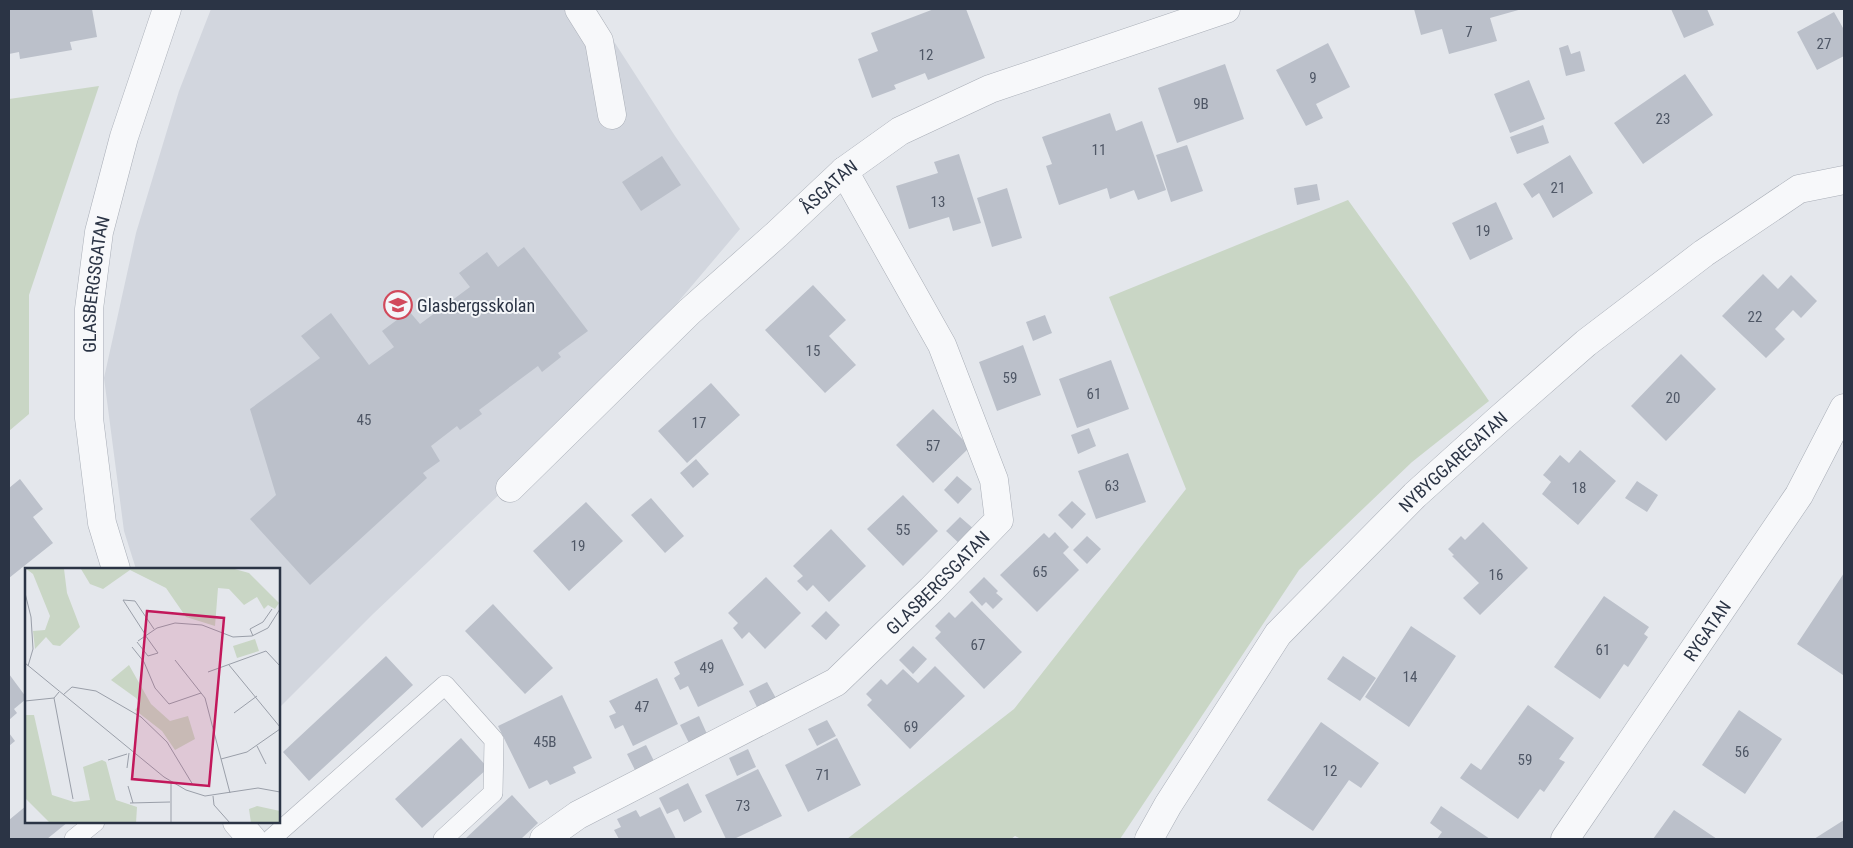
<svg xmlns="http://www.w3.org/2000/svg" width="1853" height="848" font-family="'Roboto Condensed',sans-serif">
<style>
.built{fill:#d2d6de}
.green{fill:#c9d6c5}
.building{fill:#bbc0ca}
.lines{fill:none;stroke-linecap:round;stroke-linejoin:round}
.lane-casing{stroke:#a9aeb7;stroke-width:20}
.street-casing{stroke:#a9aeb7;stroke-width:29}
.lane{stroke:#f7f8fa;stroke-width:19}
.street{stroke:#f7f8fa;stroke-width:28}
.labels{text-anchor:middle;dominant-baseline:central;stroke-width:4;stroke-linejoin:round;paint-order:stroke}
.number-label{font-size:15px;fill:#4f5766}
.street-label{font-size:18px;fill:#2b3445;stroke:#f4f6f9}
.poi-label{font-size:18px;fill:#2b3445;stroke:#f4f6f9;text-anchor:start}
.inset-road{fill:none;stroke:#9a9fa9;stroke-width:1}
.view{fill:#c2185b;fill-opacity:0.15;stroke:#c2185b;stroke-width:2.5}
.inset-edge{fill:none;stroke:#2b3445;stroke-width:2.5}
</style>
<rect width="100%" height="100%" fill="#e4e7ec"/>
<!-- built -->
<path class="built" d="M211 9H593L675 136 740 229 578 420 373 614 279 708V569H136L124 531 104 378 136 233 179 91Z"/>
<!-- green -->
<path class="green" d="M99 86 29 295V414L9 431V99Z
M1348 200 1408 284 1489 401 1412 462 1299 570 1120 839H1021L1015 836 1011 839H847L1014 709 1186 489 1109 297Z"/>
<!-- building -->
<path class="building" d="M9 9H92L97 37 70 42 72 50 20 59 19 52 9 54Z
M934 9H966L985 58 928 80 925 73 894 85 896 89 872 98 858 59 878 51 871 33Z
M1414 9H1522L1490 18 1497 41 1449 54 1442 29 1421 35Z
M1671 9H1707L1714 25 1684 38Z
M1834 12 1843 28H1844V56L1817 70 1797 32Z
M1328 43 1350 87 1316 104 1323 118 1306 126 1276 70Z
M1568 45 1571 54 1580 51 1585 71 1566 76 1559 48Z
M1225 64 1244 119 1177 143 1158 88Z
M1685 74 1713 115 1643 164 1614 123Z
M1529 80 1545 119 1510 133 1494 94Z
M1110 113 1116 131 1142 121 1166 190 1138 200 1134 190 1110 199 1107 188 1059 205 1046 166 1052 164 1042 137Z
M1543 125 1549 143 1517 154 1510 137Z
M1187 145 1203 191 1171 202 1156 155Z
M959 154 981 223 953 231 949 217 909 229 896 186 938 173 934 162Z
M1570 155 1593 193 1553 218 1539 193 1532 198 1523 184Z
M662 156 681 185 641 211 622 182Z
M1317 184 1320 200 1297 205 1294 188Z
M1007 188 1022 238 992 247 977 198Z
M1496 202 1513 239 1470 260 1452 223Z
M524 247 588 331 558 353 561 357 542 372 538 366 479 410 482 414 460 430 457 426 431 446 440 461 423 473 427 478 310 585 250 519 276 495 250 409 320 358 301 336 331 313 369 365 394 347 382 331 409 311 420 324 470 287 459 273 487 252 498 267Z
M1763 274 1778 289 1791 275 1817 301 1801 318 1793 310 1775 329 1785 339 1766 358 1722 316Z
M813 285 846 320 829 336 856 365 825 393 765 330Z
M1045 315 1052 333 1033 341 1026 322Z
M1023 345 1041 395 997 411 979 362Z
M1681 354 1716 389 1666 441 1631 406Z
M1111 360 1129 409 1077 428 1059 379Z
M711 383 740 415 687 463 658 431Z
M933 409 970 447 933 483 896 445Z
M1089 428 1096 446 1078 454 1071 435Z
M1580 450 1616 481 1578 525 1542 494 1551 482 1543 475 1560 455 1569 463Z
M1128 453 1146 502 1096 519 1078 471Z
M696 459 709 474 693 488 680 473Z
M957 476 972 489 958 504 944 490Z
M20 479 43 509 33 517 53 543 9 578V488Z
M1637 481 1658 495 1647 512 1625 498Z
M903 495 938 531 903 566 867 529Z
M651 498 684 536 665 553 631 515Z
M1072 501 1086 514 1072 529 1058 515Z
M586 502 623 541 569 591 533 551Z
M960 517 975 530 961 545 946 531Z
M1483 522 1528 568 1480 615 1463 598 1479 583 1452 556 1454 555 1448 549 1461 536 1465 540Z
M831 529 866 566 829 602 813 585 807 591 797 581 803 576 793 566Z
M1055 532 1069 547 1063 553 1079 570 1037 612 1000 575 1044 533 1049 538Z
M1087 536 1101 549 1087 564 1073 550Z
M1844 573V672L1843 675 1797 644Z
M766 577 801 613 765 649 749 632 742 639 733 628 738 623 728 613Z
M984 577 998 591 996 593 1003 599 993 609 986 602 982 606 969 592Z
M1604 596 1649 627 1644 634 1648 637 1628 667 1624 664 1600 699 1554 667Z
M972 601 1022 652 984 689 935 638 941 632 935 626 949 612 955 618Z
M493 604 553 668 525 694 465 631Z
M826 611 840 625 826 640 811 626Z
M1411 626 1456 656 1409 727 1365 697Z
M722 639 744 685 698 707 688 686 680 690 674 678 680 674 674 662Z
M913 646 927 659 913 674 899 660Z
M386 656 413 685 309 781 283 752Z
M1343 656 1376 678 1360 701 1327 679Z
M935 666 965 696 910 749 867 705 872 700 866 694 881 679 887 685 903 669 918 683Z
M9 674 26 697V699L14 709 17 713 9 720Z
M657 678 678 724 633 746 623 725 615 729 609 716 616 713 609 701Z
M767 682 777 700 758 709 749 691Z
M562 695 592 758 573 767 576 773 550 785 547 780 529 789 498 726Z
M1528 705 1574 738 1559 759 1565 762 1544 792 1540 789 1518 819 1460 778 1471 763 1481 770Z
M1739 710 1782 739 1745 794 1702 765Z
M699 716 707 734 689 743 680 725Z
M827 720 836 736 817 746 808 729Z
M1321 722 1379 763 1361 788 1349 780 1313 831 1267 800Z
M9 733 15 741 9 746Z
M461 738 488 768 422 828 395 799Z
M837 738 861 785 808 812 785 765Z
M646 745 655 763 636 772 627 754Z
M748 749 756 767 737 776 729 758Z
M758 769 782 816 734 839H726L705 795Z
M688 783 702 812 684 822 678 809 667 814 659 798Z
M512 795 538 823 521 839H465Z
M26 806V822H68L47 839H9V820Z
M1441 806 1490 839H1437L1442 832 1430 823Z
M660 807 676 839H619L614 830 621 827 617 819 636 810 640 817Z
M1674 810 1717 839H1653Z
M1844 820V839H1814Z"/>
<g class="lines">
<defs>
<path id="lane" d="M74 839 95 822
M271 839 445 685 494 740 493 793 443 839"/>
<g id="street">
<path d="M579 9 599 41 612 115"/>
<path id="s1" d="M510 488 689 312 777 234 844 171 900 131 990 89 1226 9"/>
<path id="s2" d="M116 569 102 523 89 418V309L99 232 124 137 167 9"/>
<path d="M237 822 252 839"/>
<path id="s3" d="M544 839 578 815 836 682 931 590 999 520 994 480 942 345 844 171"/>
<path id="s4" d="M1149 839 1168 805 1278 634 1415 495 1497 421 1586 343 1704 253 1799 189 1844 180"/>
<path id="s5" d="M1565 839 1799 495 1844 408"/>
</g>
</defs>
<!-- lane casing -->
<use href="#lane" class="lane-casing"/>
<!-- street casing -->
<use href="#street" class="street-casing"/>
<!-- lane -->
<use href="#lane" class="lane"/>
<!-- street -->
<use href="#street" class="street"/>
</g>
<!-- icons -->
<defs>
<symbol id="school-ring" viewBox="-11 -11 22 22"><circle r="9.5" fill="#f4f6f9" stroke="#d1495b" stroke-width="1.5"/><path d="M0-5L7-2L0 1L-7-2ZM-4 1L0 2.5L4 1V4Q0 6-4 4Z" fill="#d1495b"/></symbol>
</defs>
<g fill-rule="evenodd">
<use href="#school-ring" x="382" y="289" width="32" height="32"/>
</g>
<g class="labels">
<!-- number labels -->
<g class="number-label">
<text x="1469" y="32">7</text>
<text x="1824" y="44">27</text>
<text x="926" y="55">12</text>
<text x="1313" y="78">9</text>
<text x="1201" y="104">9B</text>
<text x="1663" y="119">23</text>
<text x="1099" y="150">11</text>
<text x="1558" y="188">21</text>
<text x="938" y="202">13</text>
<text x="1483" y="231">19</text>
<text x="1755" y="317">22</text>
<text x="813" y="351">15</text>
<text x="1010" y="378">59</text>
<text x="1094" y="394">61</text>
<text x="1673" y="398">20</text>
<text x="364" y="420">45</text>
<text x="699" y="423">17</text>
<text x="933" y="446">57</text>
<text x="1112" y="486">63</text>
<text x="1579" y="488">18</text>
<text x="903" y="530">55</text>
<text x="578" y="546">19</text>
<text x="1040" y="572">65</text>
<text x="1496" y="575">16</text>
<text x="978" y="645">67</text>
<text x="1603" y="650">61</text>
<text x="707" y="668">49</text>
<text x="1410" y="677">14</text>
<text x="642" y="707">47</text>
<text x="911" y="727">69</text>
<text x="545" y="742">45B</text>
<text x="1742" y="752">56</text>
<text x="1525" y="760">59</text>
<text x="1330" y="771">12</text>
<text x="823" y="775">71</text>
<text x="743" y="806">73</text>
</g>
<!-- street labels -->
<g class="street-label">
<text stroke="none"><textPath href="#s1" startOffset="439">ÅSGATAN</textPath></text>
<text stroke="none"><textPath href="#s2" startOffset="288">GLASBERGSGATAN</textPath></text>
<text stroke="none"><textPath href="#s4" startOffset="488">NYBYGGAREGATAN</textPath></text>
<text stroke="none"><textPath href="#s3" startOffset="474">GLASBERGSGATAN</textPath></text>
<text stroke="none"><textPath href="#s5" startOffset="252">RYGATAN</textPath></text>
</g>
<!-- poi labels -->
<g class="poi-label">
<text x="417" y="305">Glasbergsskolan</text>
</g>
</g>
<!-- overview -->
<g transform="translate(25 568)">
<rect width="255" height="255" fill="#e4e7ec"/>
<path d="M0 0H206L224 5 254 35 250 41 243 37 239 41 232 29 219 37 204 21 193 20 190 58 161 49 141 20 105 2 78 21 65 16 56 1H39L42 25 55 59 35 78 28 77 21 69 10 81 8 63 20 62 25 48 8 6ZM230 71 234 83 212 90 208 78ZM104 97 126 136 145 153 163 148 170 171 150 182 137 163 110 142 115 135 111 130 86 112ZM0 147H9L27 227 49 234 65 232 58 199 77 192 81 194 91 232 112 239 111 255H25L0 230ZM232 238 255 243V255H226L224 241Z" fill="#c9d6c5"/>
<path class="inset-road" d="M0 25 6 49 8 81 3 98M120 66 98 32 110 33 129 61M228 68 225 61 238 54 247 41M113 73 132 60 150 55 177 57 208 69 227 68 243 60 255 41M112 74 123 88 133 85 120 67M107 79 119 94 130 120 144 136 176 125M150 92 180 130 205 225M0 95 139 209 161 222 180 228 233 220 255 224M204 97 255 159M183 104 241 83 255 98M34 124 29 130 48 231M38 127 47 119 71 123 116 149 142 174 168 217M0 133 29 130M209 145 232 128M232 178 241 196M196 191 222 184 255 161M83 192 102 186M102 200 104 185M103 218 108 235M188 228 189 237 205 255M105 235 145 234M146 255V214"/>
<path class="view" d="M122 43 199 50 184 218 107 211Z"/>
<rect width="255" height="255" class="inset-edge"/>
</g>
<!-- border -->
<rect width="1853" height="848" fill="none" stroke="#2b3445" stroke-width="20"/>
</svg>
